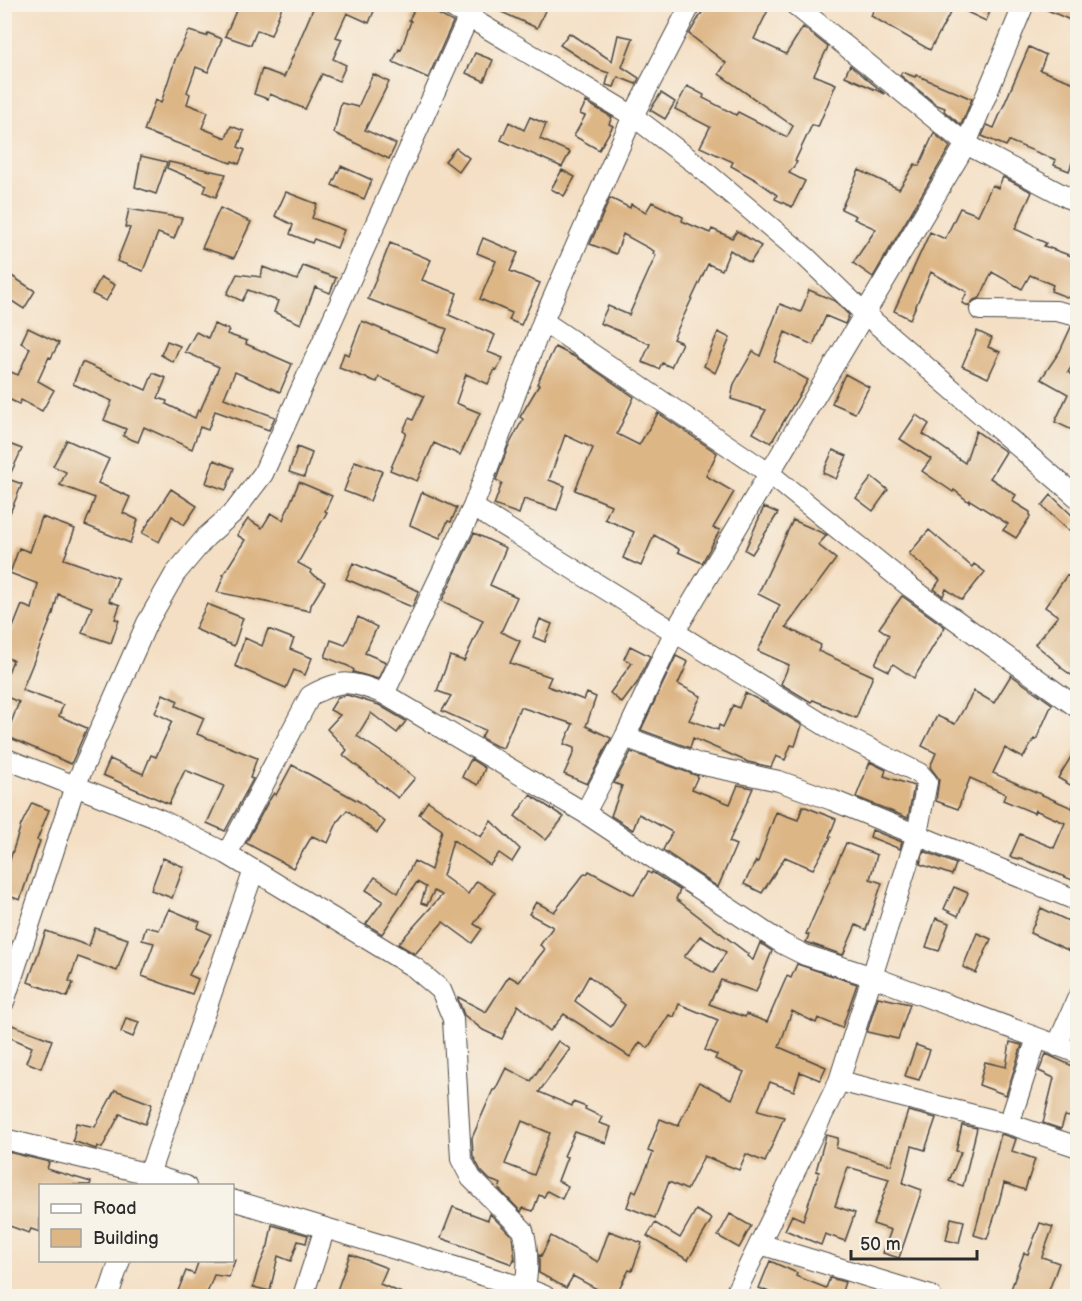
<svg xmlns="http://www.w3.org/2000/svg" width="1082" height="1301" font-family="'Balsamiq Sans',sans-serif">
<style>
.building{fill:#ddb686;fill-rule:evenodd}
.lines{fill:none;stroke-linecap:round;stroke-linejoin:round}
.minor-casing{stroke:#494642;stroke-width:22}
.minor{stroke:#fff;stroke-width:20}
</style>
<rect width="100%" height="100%" fill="#f7f3e8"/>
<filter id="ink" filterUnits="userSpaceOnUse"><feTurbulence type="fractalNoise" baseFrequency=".0167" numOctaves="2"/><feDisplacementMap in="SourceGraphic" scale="12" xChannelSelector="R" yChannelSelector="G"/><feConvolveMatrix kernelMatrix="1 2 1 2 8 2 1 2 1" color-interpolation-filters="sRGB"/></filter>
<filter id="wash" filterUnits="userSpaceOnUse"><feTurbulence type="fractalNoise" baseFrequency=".008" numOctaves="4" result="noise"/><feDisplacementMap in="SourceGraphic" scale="24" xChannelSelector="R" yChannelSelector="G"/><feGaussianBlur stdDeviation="1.35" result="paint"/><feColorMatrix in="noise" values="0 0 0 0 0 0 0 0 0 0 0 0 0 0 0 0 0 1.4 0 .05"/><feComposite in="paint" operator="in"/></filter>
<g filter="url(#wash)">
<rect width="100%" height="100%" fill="#f4dfc4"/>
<g id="blocks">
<!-- building -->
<path class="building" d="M239 4H283L271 35 257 30 251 45 225 36Z
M315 4H377L369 23 347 13 336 37 342 39 333 59 346 65 339 81 322 74 305 109 270 94 268 99 254 94 262 69 284 77Z
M417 4H433L430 10 453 22 428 78 393 62 399 49 401 50 411 21 409 20Z
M488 4H548L537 28 488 6Z
M707 4H771L754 39 786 54 803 27 828 47 814 75 836 84 818 127 812 125 795 161 797 162 789 173 805 181 792 207 775 199 777 195 756 180 731 166 733 162 700 147 710 127 675 109 687 86 704 95 703 98 736 115 738 112 787 137 793 126 719 74 726 63 689 34Z
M876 4H891L901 10 904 4H993L986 21 954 6 930 50 871 16Z
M1036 4H1077V23L1036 5Z
M189 31 206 36 208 33 222 39 208 72 196 67 187 92 190 94 187 104 208 112 202 128 226 138 231 126 244 131 238 147 245 150 239 164 232 161 231 163 144 131 155 100 161 103 176 57Z
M569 33 612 61 618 35 633 38 622 67 639 78 636 84 618 77 614 87 606 85 609 73 597 69 560 45Z
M1029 47 1046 55 1040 70 1077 84V122L1073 134 1077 136V149L1069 171 1054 165 1056 160 1009 141 1006 146 982 136 987 125 994 128Z
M475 53 493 60 484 81 466 73Z
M850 65 885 94 845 76Z
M902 72 915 77 916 75 972 99 961 125 944 111 945 108 937 105 900 75Z
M373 74 389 82 365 130 396 144 389 159 334 133 341 103 358 107Z
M661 93 675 102 665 119 650 110Z
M586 102 612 117 609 124 613 126 599 150 574 136 585 116 580 114Z
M530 117 546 124 540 139 570 152 562 167 501 140 509 122 524 130Z
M934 133 950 147 873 277 853 263 876 229 854 219 856 216 841 209 859 170 899 189 915 164 919 166Z
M456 148 469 158 459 172 445 161Z
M141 156 167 162 156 194 135 187Z
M169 162 226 174 216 197 204 192 207 185 167 168Z
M341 166 372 180 364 199 332 185Z
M562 170 575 177 564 196 551 189Z
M1003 177 1032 192 1015 229 1046 243 1044 246 1077 258V301L1051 291 1053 285 1030 275 1022 289 992 272 980 298 974 300 969 306 962 303 967 292 931 272 910 319 894 311 930 232 945 239 960 208 978 215 992 185 998 188Z
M286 192 317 204 312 218 344 230 337 248 314 239 312 243 290 234 293 225 275 216Z
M610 198 630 208 631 204 646 212 652 202 683 217 682 221 710 233 712 229 732 238 737 231 761 246 750 263 730 250 722 270 708 264 673 339 682 343 671 367 662 363 659 369 642 362 650 344 600 323 608 306 629 315 656 255 653 254 654 251 623 234 616 254 590 244Z
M220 208 251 222 234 258 202 248Z
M129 209 182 218 174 239 158 233 143 271 117 261 130 228 125 227Z
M483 238 518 253 510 271 540 283 521 325 509 320 512 313 480 299 496 261 477 253Z
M390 243 431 260 422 280 457 293 449 315 495 335 488 352 503 358 497 370 495 369 488 384 466 374 456 403 480 413 460 455 434 443 417 481 390 470 406 433 403 431 409 418 413 420 424 396 379 377 377 382 339 368 344 353 349 355 362 321 437 353 447 329 368 299Z
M303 266 336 278 330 293 315 287 301 324 274 312 278 301 248 290 242 301 227 294 237 274 261 277 263 267 297 280Z
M4 271 35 291 24 309 4 296Z
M101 277 115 285 106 301 92 294Z
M809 290 835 301 849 315 845 324 826 316 813 345 785 332 774 361 808 380 771 443 753 433 766 410 731 399 734 384 753 351 760 356 780 304 801 312Z
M214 324 229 330 227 334 247 341 246 344 292 364 280 392 235 372 224 398 275 417 269 430 215 411 208 430 200 427 192 449 144 427 138 442 123 436 126 429 104 420 112 401 73 384 82 362 146 390 153 373 166 378 158 398 167 401 166 404 195 418 198 410 200 411 219 367 185 352 196 332 208 338Z
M1071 327 1077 328V358L1068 372 1076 377 1077 373V419L1072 430 1055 422 1068 394 1041 379 1060 351Z
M28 328 59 343 51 358 49 357 38 381 54 390 42 411 21 400 19 404 4 397V369L18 375 30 348 21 343Z
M977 331 992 338 988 347 1000 352 988 378 962 366Z
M718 332 730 338 715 373 704 366Z
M167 341 180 346 173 362 161 355Z
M555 347 577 358 634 397 617 434 639 445 658 413 717 453 706 476 734 492 713 528 720 530 702 563 678 552 679 549 654 535 641 566 623 558 634 532 605 519 611 505 575 490 593 448 565 435 549 480 565 486 557 510 524 499 519 514 494 505 502 483 496 480 508 447 523 419 520 417 539 385 537 384Z
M845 374 869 387 855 413 832 403Z
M916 415 929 424 923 434 965 463 976 431 1006 452 990 478 1016 495 1012 501 1030 512V517L1016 538 1003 530 1008 524 970 500 969 502 954 490 953 492 922 471 931 459 900 439Z
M67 440 109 459 98 483 130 497 123 513 138 520 130 543 85 525 95 498 60 485 66 472 53 466Z
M9 444 22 449 8 479 22 484 5 525 4 454Z
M297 447 312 453 304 477 289 472Z
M833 450 847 456 836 479 823 473Z
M214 460 234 468 226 490 206 483Z
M355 461 382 471 370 501 344 491Z
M872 477 888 490 873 511 856 498Z
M299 482 332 496 325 511 327 512 298 563 311 570 310 573 325 582 311 605 310 611 217 592 224 576 223 575 245 540 237 535 248 519 262 528 271 513 283 520Z
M171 489 197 506 184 525 172 516 159 542 142 533Z
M422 492 457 508 451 522 448 521 440 538 410 525Z
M1051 495 1077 520 1069 531 1042 506Z
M764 507 778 513 752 554 745 550Z
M42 517 75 529 64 559 118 578 109 601 120 605 115 619 119 620 111 643 82 633 92 607 58 594 53 614 22 690 63 705 59 716 87 728 71 764 6 736 19 702 4 696V683L13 660 4 657V650L22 605 32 609 38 584 10 573 19 548 30 552Z
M793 520 827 535 818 545 836 559 786 627 821 645 818 651 873 676 856 718 813 700 811 702 781 684 789 665 758 651 780 605 758 594Z
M929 530 972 567 974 564 985 572 962 600 946 589 943 596 934 589 940 580 909 554Z
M474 533 506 548 490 585 517 597 501 632 520 641 510 663 551 677 547 686 584 700 587 693 596 697 586 726 611 738 587 784 564 774 574 752V748L564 744 573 724 520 707 503 748 496 746 481 738 485 730 442 711 451 696 437 691 450 656 464 661 483 620 442 601Z
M353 563 419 591 412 607 346 579Z
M1067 575 1077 584V679L1060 667 1061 666 1035 644 1058 616 1045 607Z
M902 596 945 627 914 678 893 664 889 671 875 664 889 635 879 628Z
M207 604 243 618 234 646 195 629Z
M358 617 377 627 365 653 386 662 378 679 353 672 354 670 348 666 325 657 331 640 345 645Z
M540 619 552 624 545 642 533 637Z
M268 629 294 639 290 649 312 658 305 675 294 670 286 688 235 666 245 638 262 646Z
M630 646 650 656 637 683 622 703 610 693 632 663 624 659Z
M676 656 688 662 678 684 701 696 689 720 718 730 719 725 723 727 733 705 739 708 745 693 767 704 802 725 795 746 791 745 785 760 776 756 771 767 748 762 693 738 690 748 641 730Z
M1011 675 1052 704 1036 740 1034 739 1023 758 1005 748 993 773 1072 808 1077 795V882L1024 860 1010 857 1020 834 1054 848 1065 823 1035 810 1034 813 1003 800 1006 794 970 778 958 809 936 801 939 779 930 767 936 753 922 746 937 716 955 724 974 691 994 703Z
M163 694 178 701 176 706 204 718 197 734 257 758 250 778 253 779 225 831 207 823 224 786 185 770 169 804 103 775 110 759 143 774 151 755 156 757 172 721 155 713Z
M347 695 379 705 406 721 397 733 371 713 357 736 390 758 415 778 398 798 343 755 347 750 327 729 340 715 330 710 338 697Z
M1077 747V777L1072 786 1058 778Z
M631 752 698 776 692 789 730 804 738 785 753 788 729 842 736 845 718 887 663 850 672 832 639 814 633 830 611 816 622 786 614 783Z
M471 759 485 768 478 785 462 777Z
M870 762 886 770 884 776 914 786 908 818 856 797Z
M292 765 360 802 385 822 377 833 347 810 338 821 328 843 312 836 293 868 246 843 268 802 274 793 276 795Z
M530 795 564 817 546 840 515 816Z
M428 801 481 837 491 821 520 849 512 862 499 853 490 865 453 840 443 876 468 894 477 881 495 893 474 924 482 929 472 943 443 922 415 954 398 944 442 895 434 891 427 905 421 903 426 887 417 882 382 934 366 924 383 901 366 890 375 877 398 893 414 861 431 870 442 830 419 814Z
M32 803 49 810 37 840 40 841 20 900 4 894V861L9 863 21 825Z
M803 806 836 819 829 837H831L813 869 785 857 762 893 744 884 756 861 758 862 776 812 798 820Z
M872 830 902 842 900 849 870 837Z
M846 843 877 855 870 879 882 883 866 930 856 925 843 955 806 942 809 935 806 934Z
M924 851 956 864 952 875 920 864Z
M163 858 184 867 172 898 151 890Z
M589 871 634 895 648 872 651 874 652 872 680 890 676 899 748 954 747 956 753 960 760 943 772 951 756 992 721 980 709 1004 745 1017 746 1014 767 1022 787 976 791 978 797 964 857 984 842 1028 818 1018 816 1023 792 1011 779 1047 826 1067 820 1080 800 1072 794 1091 770 1082 758 1110 784 1117 765 1162 746 1154 739 1170 704 1156 687 1190 669 1182 655 1218 627 1207 633 1190 636 1192 653 1153 648 1151 660 1119 678 1126 699 1082 732 1099 744 1072 715 1059 717 1055 705 1050 718 1020 679 1004 674 1017 669 1015 648 1048 640 1042 630 1057 564 1014 550 1031 518 1005 502 1039 483 1030 464 1015 458 999V997L486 1012 509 976 519 982 545 949 540 945 553 927 529 914 536 902 554 912 585 873 587 874ZM700 936 726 952 714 973 684 957ZM589 976 625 1005 611 1027 575 1001Z
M954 887 968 893 958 916 944 909Z
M1041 908 1077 925V954L1030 933Z
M169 909 200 922 197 928 211 934 189 975 198 979 192 994 142 976 154 943 142 940 146 927 159 930Z
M936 918 949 923 939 951 926 947Z
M95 928 128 939 117 971 78 957 69 981 73 983 67 997 28 982 46 931 89 946Z
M977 933 991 939 976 973 963 967Z
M878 997 910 1004 898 1039 867 1032Z
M126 1018 139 1022 133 1037 121 1032Z
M4 1022 52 1040 41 1068 26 1062 32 1047 4 1035Z
M558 1041 570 1049 539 1092 572 1106 573 1102 586 1107 585 1109 602 1117 599 1123 611 1127 606 1143 575 1132 564 1156 567 1157 558 1181 568 1186 562 1199 547 1191 544 1197 539 1195 533 1211 523 1208 521 1212 499 1189 501 1184 490 1180 481 1171 473 1156 472 1138 493 1090H495L506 1068 531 1081ZM522 1121 550 1133 534 1175 505 1164Z
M1010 1042 1022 1045 1006 1095 979 1085 985 1062 1006 1067Z
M916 1045 930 1050 919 1080 905 1076Z
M1046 1054 1077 1068V1118L1065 1116 1061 1129 1043 1123 1054 1078 1039 1071Z
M115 1090 152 1104 145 1124 120 1114 102 1148 97 1146 96 1149 73 1141 76 1123 95 1127Z
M908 1111 936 1118 925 1150 912 1146 903 1183 922 1190 899 1258 883 1253 891 1230 873 1224 889 1179 848 1167 835 1206 855 1213 845 1241 825 1234 821 1245 785 1230 792 1215 803 1220 819 1172 816 1171 826 1135 838 1138 836 1148 891 1165Z
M962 1125 977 1128 963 1186 949 1181 961 1152 956 1151Z
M1001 1134 1016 1139 1012 1151 1035 1159 1025 1190 1004 1183 998 1206 987 1239 974 1235Z
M4 1151 49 1162 47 1169 91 1182 90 1185H40V1232L31 1229 29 1233 4 1224Z
M453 1207 488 1220 490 1214 512 1236 515 1260 514 1259 512 1264 441 1238Z
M696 1210 712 1219 688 1260 647 1236 655 1223 680 1238Z
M730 1214 751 1226 739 1248 718 1236Z
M951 1218 964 1221 959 1243 946 1240Z
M1040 1223 1053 1227 1042 1257 1059 1263 1047 1296H1022L1010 1292 1024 1253 1028 1254Z
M272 1225 308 1235 306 1243 298 1241 291 1261 278 1256 270 1291 253 1287 258 1269 268 1246Z
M609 1231 642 1243 632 1271 629 1270 615 1296H593L597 1289 573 1276 566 1288 539 1273V1255L541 1256 551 1236 598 1262Z
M350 1254 387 1268 380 1284 409 1296H335Z
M199 1260H235L229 1277 214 1275 206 1296H176L186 1271 194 1274Z
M770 1261 797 1273 796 1276 826 1288 830 1278 845 1282 841 1294 845 1296H779L759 1288Z"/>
</g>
</g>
<g filter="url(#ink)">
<use href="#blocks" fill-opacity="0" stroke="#494642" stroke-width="1.5"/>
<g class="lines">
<defs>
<path id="minor" d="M447 4 633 116 696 164 806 257 865 314 1078 498
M794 4 966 144 1078 203
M980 310 1056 311 1078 316
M543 321 770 474 910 587 1078 708
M473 507 834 731 919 773 927 782 917 834 839 1081 734 1296
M384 694 473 507 543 321 633 116 691 4
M625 737 699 764 779 781 832 800 1078 901
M4 758 161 820 227 854 415 968 441 990 453 1019 461 1159 471 1178 523 1230C529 1249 529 1278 522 1296
M585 813 625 737 674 633 966 144 1024 4
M227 854 310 696C342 678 351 681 384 694L585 813 783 944 805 955 873 977 1078 1053
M4 1002 75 786 147 623 175 574 206 537 234 512 263 474 468 18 476 4
M1057 1046 1078 997
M839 1081 1009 1124 1078 1147
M1009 1124 1037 1038
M4 1139 149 1174 186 1186
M145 1186 254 870
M232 1200 525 1288 545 1296
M760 1244 931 1296
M108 1296 120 1260
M303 1296 325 1228"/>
</defs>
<!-- minor casing -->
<use href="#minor" class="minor-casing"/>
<!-- minor -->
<use href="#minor" class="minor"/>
</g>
</g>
<!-- margin -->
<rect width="1082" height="1301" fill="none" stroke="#f7f3e8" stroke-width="24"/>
<!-- legend -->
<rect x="39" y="1184" width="195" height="78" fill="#f7f3e8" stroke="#a5a39c" stroke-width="1.5"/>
<rect x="51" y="1204" width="30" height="9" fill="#ffffff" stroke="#a5a39c" stroke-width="1.5"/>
<text x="93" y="1214" font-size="18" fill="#2b2b2b">Road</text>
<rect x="51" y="1229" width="30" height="18" fill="#ddb686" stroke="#a5a39c" stroke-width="1.5"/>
<text x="93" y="1244" font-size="18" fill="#2b2b2b">Building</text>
<!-- scale -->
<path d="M851 1250v9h126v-9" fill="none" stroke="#2b2b2b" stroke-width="3"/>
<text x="860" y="1250" font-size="18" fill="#2b2b2b" stroke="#f7f3e8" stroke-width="4.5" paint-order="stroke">50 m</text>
</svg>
